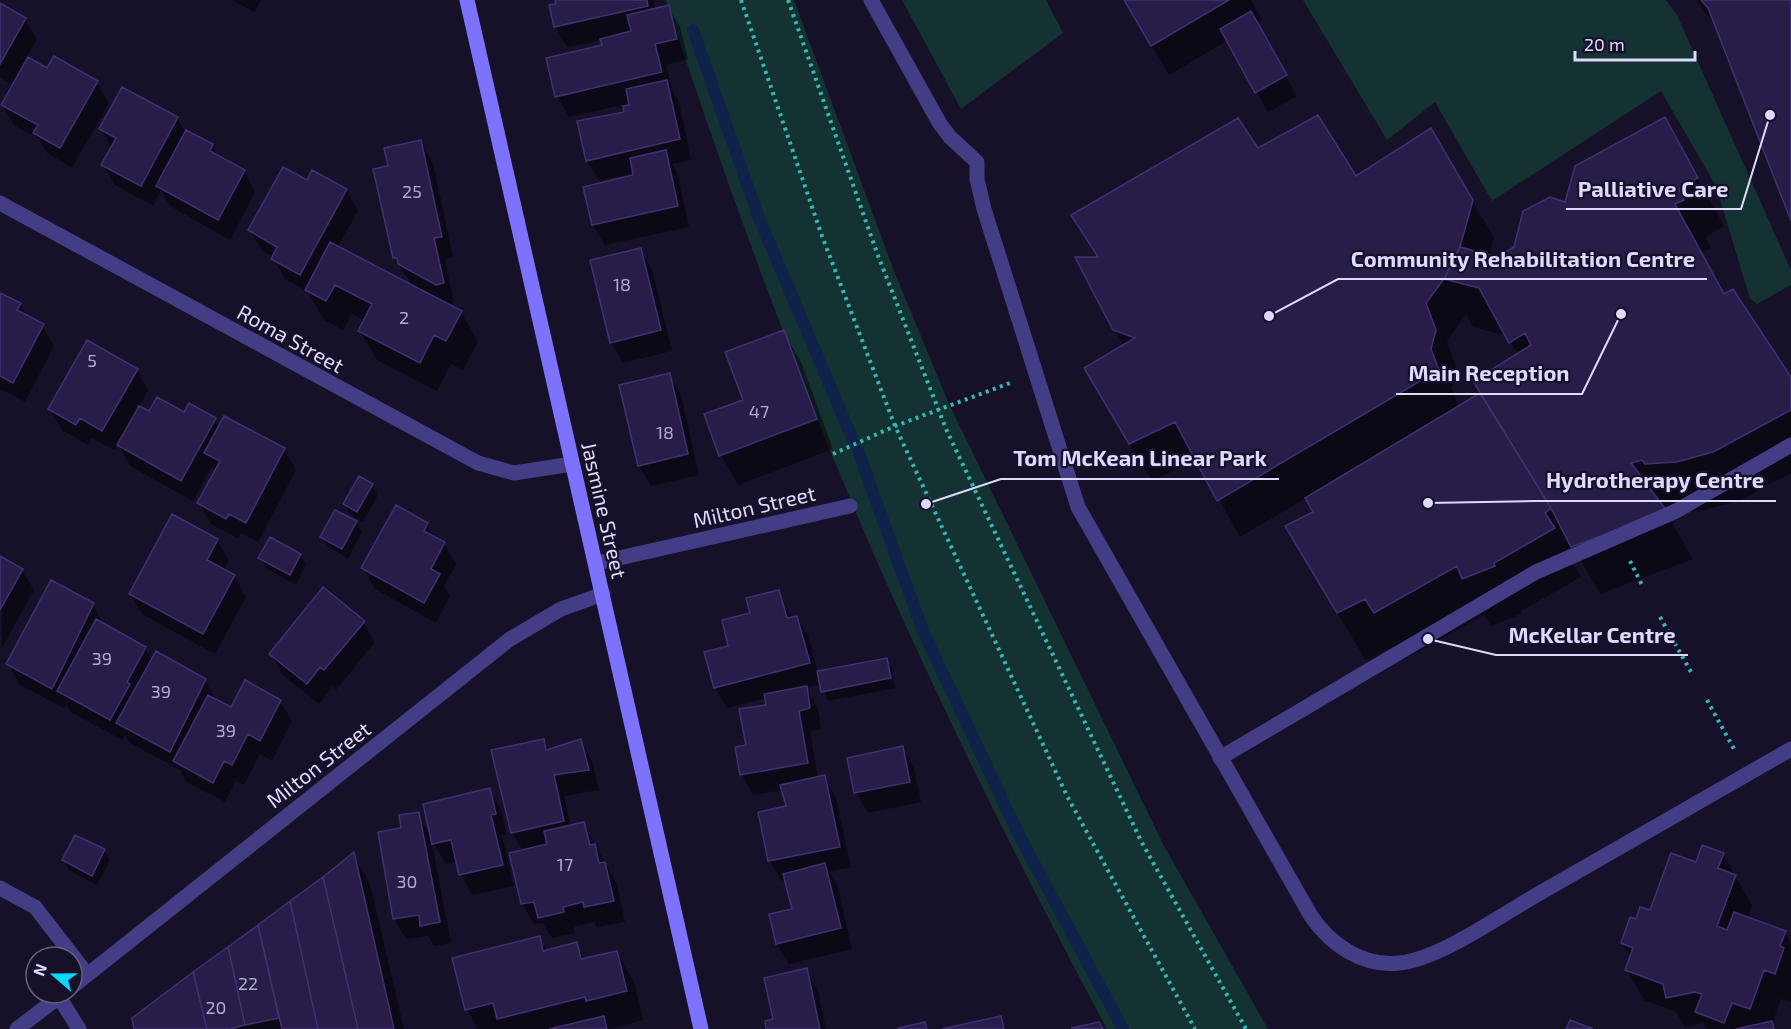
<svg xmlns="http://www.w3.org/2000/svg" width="1791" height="1029" font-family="'Exo 2',sans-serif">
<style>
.green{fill:#143232}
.shadow{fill:#0007;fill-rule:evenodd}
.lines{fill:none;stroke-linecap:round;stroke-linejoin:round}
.stream{stroke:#0e224a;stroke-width:12}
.building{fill:#281d49;stroke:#403074;stroke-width:1.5}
.path{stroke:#33b8b6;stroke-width:4;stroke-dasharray:3 4.5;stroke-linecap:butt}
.lane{stroke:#433d86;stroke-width:15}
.street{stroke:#433d86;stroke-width:15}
.secondary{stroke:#7c72fc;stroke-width:15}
.labels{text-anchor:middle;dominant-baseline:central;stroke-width:4.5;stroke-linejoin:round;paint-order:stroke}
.number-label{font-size:18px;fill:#b1aad1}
.street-label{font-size:21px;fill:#dfd9fe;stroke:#161128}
.leader{fill:none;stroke:#dfd9fe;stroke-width:2}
.callout-dot{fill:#dfd9fe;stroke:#161128;stroke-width:2}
.callout-label{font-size:22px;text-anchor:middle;font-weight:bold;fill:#dfd9fe;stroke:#161128;stroke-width:4.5;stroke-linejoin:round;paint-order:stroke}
</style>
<rect width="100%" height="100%" fill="#161128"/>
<!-- green -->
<path class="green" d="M666 0H794L894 271 949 404 1164 846 1268 1029H1107C1025 877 948 722 878 564 798 380 728 190 666 0Z
M902 0H1046L1063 33 961 109Z
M1303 0H1666L1677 15 1791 270V285L1757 304 1750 299 1716 186 1661 91 1492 201 1435 102 1387 140Z"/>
<!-- shadow -->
<path class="shadow" d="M232 0H261L254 12Z
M557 0H654L656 10 668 7 680 27 688 59 666 65 673 92 679 102 691 160 672 164 677 172 689 227 605 245 593 225 585 188 635 176 634 173 599 181 587 160 631 106V103L569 117 557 96 604 46 602 40 567 47 555 27 551 6 558 5Z
M1125 0H1251L1262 20 1256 24 1297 96 1268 112 1228 40 1169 75Z
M1696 0H1791V217L1716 26Z
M0 5 25 19 37 39 26 58 48 70 97 83 109 103 72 168 47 153 39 139 14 125 2 105 13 85 0 78Z
M177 118 186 134 212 146 219 158 244 171 255 192 230 240 170 206 161 191 153 206 115 185 103 165 112 148 101 129Z
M1664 119 1724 226 1706 237 1711 249 1701 252 1724 295 1791 379V473L1741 500 1705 510 1674 512 1664 509 1693 559 1600 594 1578 556 1572 562 1581 577 1521 611V614L1491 626 1484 615 1403 660 1393 646 1366 661 1315 575V513L1306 498 1240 537 1197 459 1152 481 1107 406 1124 346 1114 329 1098 259 1073 216 1258 150 1356 178 1431 130 1494 238 1489 256 1497 259 1515 248ZM1466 314 1473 327 1507 336 1518 355 1482 394 1459 407 1452 388 1457 369 1447 341Z
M421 142 433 163 453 257 445 259 454 304 447 305 461 312 478 342 463 370 451 364 437 391 377 360 360 331 365 321 352 314 343 330 324 320 308 292 285 279 273 257 262 251 250 230 307 182 346 190 358 211 337 248 413 287 394 258 390 167Z
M640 249 652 270 672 351 623 363 611 342Z
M0 294 20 304 27 318 42 326 54 346 25 402 0 389Z
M783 332 801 362 833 449 738 485 721 455 744 401Z
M137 370 148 390 139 408 150 413 185 414 215 419 219 427 284 449 296 470 258 542 241 533 238 538 211 524 199 503 216 471 213 465 193 501 130 466 118 444 114 450 92 438 88 445 62 430 50 409Z
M669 375 681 395 699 475 651 486 639 465Z
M372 485 378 495 363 522 350 514 345 504Z
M356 522 362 532 348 558 328 547 322 537Z
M427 524 435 538 444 543 456 564 444 586 450 596 436 623 375 589 363 568Z
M217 540 229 561 224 571 234 576 246 597 215 654 142 614 130 594Z
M300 555 306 565 296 585 266 568 260 558Z
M0 557 22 570 34 590 2 648Z
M778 592 792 619 797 617 809 638 818 673 886 659 892 669 895 688 828 701 821 684 806 688 818 708 821 729 810 731 818 778 824 777 836 797 851 867 829 872 837 885 852 949 789 964 777 944 770 915 794 910 786 880 781 881 770 861 787 807 783 790 753 795 742 775 748 747 768 706 766 698 727 708 715 688 706 653 730 647 752 614Z
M93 605 105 627 145 648 152 661 205 680 217 701 231 709 280 701 292 721 272 761 260 754 244 785 236 781 225 802 186 782 180 770 130 743 125 735 122 740 71 712 66 704 64 708 20 685 8 664Z
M363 622 375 642 336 690 333 686 319 704 283 675 271 654Z
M543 740 549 750 580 741 592 761 599 790 564 796 571 827 584 824 617 884 625 922 597 927 594 922 574 927 575 933 552 938 543 923 534 924 522 904 511 854 523 851 512 833Z
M902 747 914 768 921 802 868 813 856 793Z
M490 790 501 810 507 835H502L514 886 472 895 461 875 457 861 446 864 431 839 451 943 434 946 428 936 406 939 394 919 380 834 403 829 418 813 431 837Z
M104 850 110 860 97 885 69 870 64 860Z
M353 854 370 884 404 1029H136L134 1018Z
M1723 854 1752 906 1748 918 1785 932 1791 944V1002L1781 999 1772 1024 1775 1029H1707L1703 1023 1685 1027 1676 1012 1644 1000 1627 970 1631 958 1622 943 1637 921 1651 912 1697 864Z
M539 938 547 951 576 944 585 960 617 953 634 982 643 1020 610 1029H478L467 1009Z
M806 970 818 991 826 1029H768Z"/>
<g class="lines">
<!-- stream -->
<path class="stream" d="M693 30 759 218 853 440
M858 451 923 631 1020 837 1123 1029"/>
</g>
<!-- building -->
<path class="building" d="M555 0H647L648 6 554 27 549 5 556 4Z
M1124 0H1229L1151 46Z
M1701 0H1791V221L1708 8Z
M0 3 26 18 0 64Z
M669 5 677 39 655 44 662 72 555 97 546 58 602 45 600 39 631 31 627 15Z
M1251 11 1287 75 1255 93 1220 29Z
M54 56 98 81 60 148 33 133 38 125 1 105 28 57 47 68Z
M667 80 680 139 586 161 577 121 624 112 623 106 629 105 626 89Z
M122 87 178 117 141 186 101 165 116 138 99 129Z
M1318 115 1356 176 1431 128 1473 200 1460 247 1444 279 1426 303 1436 330 1431 349 1439 370 1217 501 1175 422 1129 444 1084 368 1135 338 1113 330 1093 292 1075 257H1098L1071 215 1238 118 1258 148Z
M1665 117 1698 178 1679 189 1684 200 1675 204 1724 294 1733 289 1791 377V410L1713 452 1677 462 1645 464 1642 460 1631 463 1667 511 1571 547 1551 508 1473 381 1531 345 1525 333 1509 343 1479 288 1444 279 1460 247 1497 257 1514 247 1523 211 1550 197 1565 202 1575 166Z
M186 130 213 144 210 151 245 170 218 220 156 186Z
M421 140 442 237 434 238 444 283 436 285 398 264 397 258H393L373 169 388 166 384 148Z
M666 150 678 206 592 225 583 187 633 175 630 158Z
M283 167 307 180 312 170 347 189 300 275 271 259 277 247 248 230Z
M330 242 462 311 446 341 434 335 420 363 358 331 372 304 335 285 326 301 305 290Z
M641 248 661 330 610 343 590 260Z
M0 293 21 303 17 310 44 324 13 383 0 376Z
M784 330 817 419 719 456 704 414 743 400 725 352Z
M87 340 138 369 102 431 80 418 76 425 48 409Z
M670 373 688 454 638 466 619 385Z
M1480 393 1551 508 1545 513 1555 528 1494 563 1495 566 1462 579 1457 566 1374 613 1365 599 1337 613 1285 526 1313 512 1305 498Z
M157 397 184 412 189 403 216 418 181 481 117 445 139 406 149 411Z
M224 416 285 448 246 523 229 514 226 519 197 503 220 461 204 453Z
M359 476 373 484 357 512 343 504Z
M396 505 428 523 424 531 445 542 431 569 440 574 424 603 361 568Z
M335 510 357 521 342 549 320 537Z
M172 514 218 539 207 560 235 575 203 634 129 594Z
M270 537 301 554 290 575 258 558Z
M0 556 23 569 0 610Z
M51 580 94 603 52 689 6 664Z
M323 587 365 621 324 670 320 667 307 684 269 654Z
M779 590 787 618 797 616 810 663 714 688 704 652 728 646 722 620 750 613 746 598Z
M96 619 146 647 127 682 130 684 110 720 57 691Z
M156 651 206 679 170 752 116 723Z
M887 658 891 678 821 692 817 671Z
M245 680 281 700 260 741 248 734 232 765 224 761 213 783 173 761 208 695 231 707Z
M807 686 810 708 799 711 808 763 740 775 735 747 746 745 739 709 766 705 764 694Z
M544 739 546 750 581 739 589 770 554 775 564 821 511 833 491 750Z
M903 746 910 782 854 793 847 758Z
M825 775 840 847 768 861 758 812 786 806 780 785Z
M490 788 496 814 491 815 503 865 459 875 451 840 432 844 423 804Z
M419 812 440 922 420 926 419 915 393 919 378 832 401 828 399 815Z
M584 822 590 845 595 844 599 863 605 862 614 901 584 907 583 902 563 907 564 912 538 918 534 902 521 904 509 853 547 844 544 831Z
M75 835 105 849 92 876 62 860Z
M1702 845 1724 853 1718 868 1736 875 1717 926 1727 930 1734 912 1786 931 1780 946 1784 948 1775 974 1764 970 1750 1009 1732 1003 1724 1023 1695 1012 1702 994 1695 992 1666 998 1663 984 1625 970 1633 948 1621 943 1630 917 1636 919 1640 907 1650 910 1671 853 1696 862Z
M354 852 394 1029H358L323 877Z
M825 863 841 928 776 944 769 914 792 909 783 874Z
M323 877 358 1029H318L290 901Z
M290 901 318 1029H282L258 925Z
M258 925 279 1018 245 1025 228 947Z
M540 936 543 951 577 942 581 959 617 951 627 991 586 1001 585 997 497 1019 493 1003 465 1010 452 958Z
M228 947 245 1025 230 1029H207L193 972Z
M807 968 820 1029H766L765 1021 773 1019 764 978Z
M193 972 207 1029H134L132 1018Z
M604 1016 607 1029H549Z
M1001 1016 1004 1029H942Z
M1570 1020 1593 1029H1566Z
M1772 1021 1774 1029H1736Z
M925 1022 927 1029H898V1028Z
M1099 1022 1103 1029 1071 1028Z"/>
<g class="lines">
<!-- path -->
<path class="path" d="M741 0 822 236 895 426 1067 796 1195 1029
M788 0 877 253 946 429 1141 841 1246 1029
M833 454 895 426 1010 383
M1630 561 1642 585
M1660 617 1691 672
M1707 700 1734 749"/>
<!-- lane -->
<path class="lane" d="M871 0 940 124 950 137 977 162V179L984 209 1078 507 1311 916C1330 944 1362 967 1399 963 1437 960 1499 917 1533 897 1619 848 1705 798 1791 749
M1220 758 1536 572 1676 511 1791 445"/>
<!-- street -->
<path class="street" d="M0 203 478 463 514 473 572 464
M597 563 850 506
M0 888 35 907 87 974
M72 987 510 639 561 609 603 594
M59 997 79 1029
M17 1029 64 993"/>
<!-- secondary -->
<path class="secondary" d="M467 0 701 1029"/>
</g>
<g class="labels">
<!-- number labels -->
<g class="number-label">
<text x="412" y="191">25</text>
<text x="622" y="284">18</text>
<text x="404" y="317">2</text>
<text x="92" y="360">5</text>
<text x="759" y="411">47</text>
<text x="665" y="432">18</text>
<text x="102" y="658">39</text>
<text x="161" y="691">39</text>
<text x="226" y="730">39</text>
<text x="565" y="864">17</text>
<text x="407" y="881">30</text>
<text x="248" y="983">22</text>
<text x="216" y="1007">20</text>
</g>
<!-- street labels -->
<g class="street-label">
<text transform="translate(291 338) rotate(29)">Roma Street</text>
<text transform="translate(754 506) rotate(-13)">Milton Street</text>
<text transform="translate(605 510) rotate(77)">Jasmine Street</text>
<text transform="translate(318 764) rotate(-38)">Milton Street</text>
</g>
</g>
<!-- callouts -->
<path class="leader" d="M1770 115L1741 209H1566M1269 316L1338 279H1707M1621 314L1582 394H1396M926 504L1001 479H1279M1428 503L1534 501H1776M1428 639L1496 655H1688"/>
<g class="callout-dot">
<circle cx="1770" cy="115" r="6"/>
<circle cx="1269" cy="316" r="6"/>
<circle cx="1621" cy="314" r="6"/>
<circle cx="926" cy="504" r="6"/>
<circle cx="1428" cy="503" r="6"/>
<circle cx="1428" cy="639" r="6"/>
</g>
<g class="callout-label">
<text x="1653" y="197">Palliative Care</text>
<text x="1523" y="267">Community Rehabilitation Centre</text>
<text x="1489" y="381">Main Reception</text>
<text x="1140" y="466">Tom McKean Linear Park</text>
<text x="1655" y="488">Hydrotherapy Centre</text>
<text x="1592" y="643">McKellar Centre</text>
</g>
<!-- north arrow -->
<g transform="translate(54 975) rotate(290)"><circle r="28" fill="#161128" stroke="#66617e" stroke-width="1.5"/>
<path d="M0-4.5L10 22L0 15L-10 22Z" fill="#0ad7f9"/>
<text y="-9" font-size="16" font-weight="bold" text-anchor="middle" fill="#dfd9fe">N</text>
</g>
<!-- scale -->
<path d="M1575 51v9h120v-9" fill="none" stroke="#dfd9fe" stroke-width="3"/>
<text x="1584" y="51" font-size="18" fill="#dfd9fe" stroke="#161128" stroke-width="4.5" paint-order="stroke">20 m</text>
</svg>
